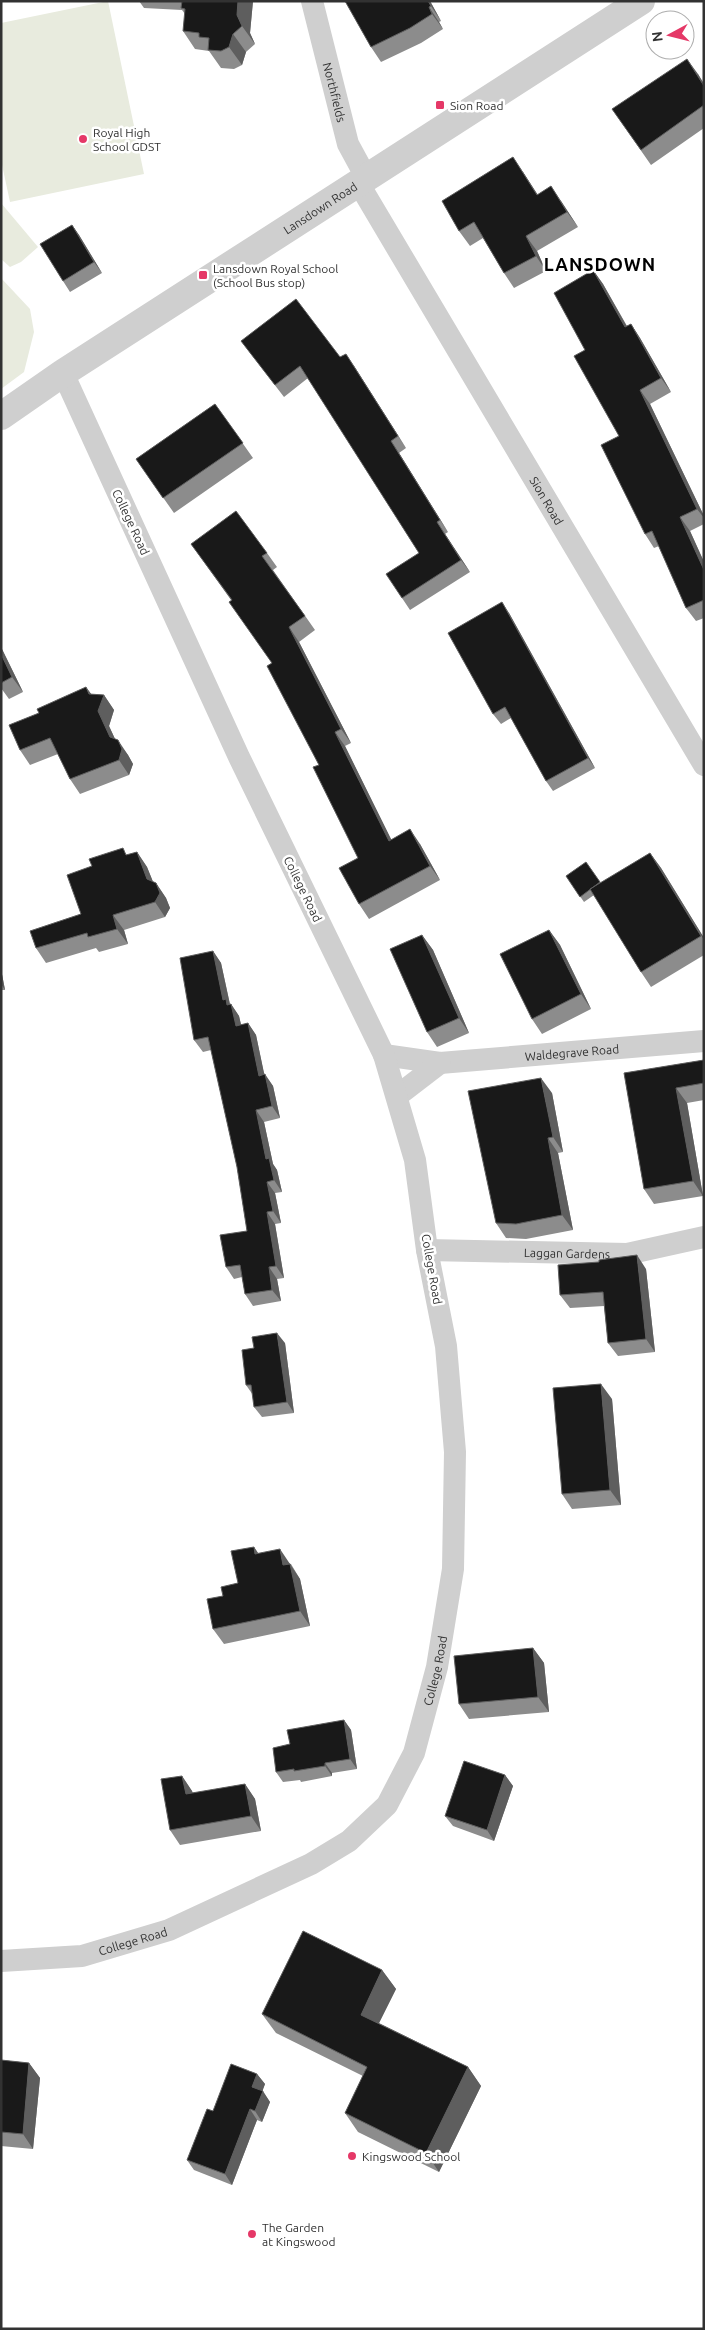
<svg xmlns="http://www.w3.org/2000/svg" width="705" height="2330" font-family="Ubuntu,sans-serif">
<style>
.green{fill:#e8ebde}
.lines{fill:none;stroke-linecap:round;stroke-linejoin:round}
.minor{stroke:#cfcfcf;stroke-width:22}
.tertiary{stroke:#cfcfcf;stroke-width:28}
.wall{fill:#8c8c8c}
.shaded-wall{fill:#5e5e5e}
.building{fill:#191919;stroke:#5e5e5e}
.poi-dot{fill:#e53867;stroke:#fff;stroke-width:2}
.labels{text-anchor:middle;dominant-baseline:central;stroke-width:5;stroke-linejoin:round;paint-order:stroke}
.street-label{font-size:12px;fill:#323232;stroke:#fff}
.poi-label{font-size:12px;fill:#323232;stroke:#fff;text-anchor:start}
.district-label{font-size:18px;font-weight:bold;letter-spacing:1px;fill:#000;stroke:#fff}
</style>
<rect width="100%" height="100%" fill="#fff"/>
<!-- green -->
<path class="green" d="M108 1 144 174 10 202 1 160V23Z
M1 203 38 247 21 262 10 267 1 259Z
M1 278 30 309 34 332 24 372 1 389Z"/>
<g class="lines">
<!-- minor -->
<g class="minor">
<path id="s1" d="M312 1 348 144 367 179"/>
<path id="s2" d="M359 184 704 765"/>
<path id="s3" d="M384 1055 440 1063 704 1041"/>
<path d="M397 1096 440 1063"/>
<path id="s4" d="M427 1250 627 1254 704 1237"/>
<path id="s5" d="M1 1961 82 1956 169 1930 311 1864 349 1841 387 1805 414 1753 437 1667 453 1569 455 1452 446 1346 427 1250 415 1160 384 1055 239 757 63 373"/>
</g>
<!-- tertiary -->
<path class="tertiary" id="s6" d="M1 416 63 373 641 1"/>
</g>
<!-- wall -->
<path class="wall" d="M139 1H253L250 33 255 44 246 52 242 65 234 69 221 68 209 51 195 49 183 31 185 14 182 10 144 8Z
M345 1H430L441 21 439 22 443 29 421 43 381 62 371 47Z
M698 74 704 84V128L651 165 612 109Z
M523 172 538 195 561 201 578 227 537 251 546 271 514 288 504 273 483 238 470 246 459 231Z
M72 225 79 235 102 273 70 292 63 281Z
M593 270 603 284 627 326 631 324 640 338 671 392 650 404 704 516V524L690 531 704 562V618L696 621 686 608 659 546 654 548 645 534 619 436 585 350Z
M241 341 340 357 354 366 406 448 399 453 448 532 445 534 470 572 410 610 402 598 419 553 308 378 284 397Z
M215 404 253 458 174 513 136 459Z
M191 544 267 553 277 567 273 570 315 630 299 642 351 743 345 746 391 840 420 844 440 880 369 919 359 904 358 858 319 765 272 663 231 600Z
M509 613 595 768 553 791 546 781 511 718 501 724 493 714Z
M1 647 23 692 9 699 1 688Z
M86 687 91 694 104 695 114 710 109 726 115 739 128 755 133 764 129 775 80 794 70 779 58 754 30 765 20 750Z
M137 852 147 867 153 882 156 883 166 898 170 908 165 917 124 930 128 944 99 952 96 948 46 963 36 948 81 914 128 855Z
M650 853 661 868 704 938V955L651 987 641 972 594 895 584 902 566 876 601 883Z
M549 930 560 945 591 1009 542 1034 532 1019Z
M422 935 433 950 469 1033 437 1047 427 1032Z
M213 951 221 963 230 1004H231L239 1016 241 1025 248 1023 256 1035 264 1074 273 1086 280 1118 264 1122 273 1164 277 1170 282 1192 275 1193 281 1223 275 1224 284 1278 277 1279 281 1301 253 1306 245 1294 242 1277 234 1279 226 1267 247 1231 237 1167 211 1050 203 1052 194 1040Z
M1 969 5 990H1Z
M704 1060V1100L687 1103 703 1196 654 1204 644 1189 624 1073Z
M552 1093 563 1152 558 1153 573 1230 526 1239 506 1238 496 1223Z
M646 1269 655 1352 618 1356 608 1343 604 1306 570 1308 560 1295Z
M285 1343 294 1413 262 1417 254 1407 253 1395 246 1385Z
M612 1399 621 1505 572 1509 562 1494Z
M254 1547 258 1553 291 1564 300 1579 310 1626 224 1644 213 1629 223 1596 238 1583Z
M533 1648 544 1663 549 1712 469 1719 459 1704Z
M344 1720 351 1730 357 1769 332 1773V1776L301 1782 300 1780 283 1782 276 1772 290 1744Z
M505 1775 513 1786 494 1841 453 1826 445 1816Z
M182 1776 192 1791 193 1793 245 1784 255 1799 261 1831 180 1845 170 1830Z
M382 1970 396 1989 379 2023 468 2067 481 2086 439 2172 358 2132 345 2113 363 2076 276 2033 262 2014Z
M1 2060 29 2063 40 2078 33 2149 1 2146Z
M257 2074 265 2084 262 2091 270 2102 262 2122 257 2120 232 2185 194 2170 187 2160 213 2111Z"/>
<!-- shaded-wall -->
<path class="shaded-wall" d="M238 1H253L250 33 255 44 242 26 237 15Z
M428 1H430L441 21 431 6Z
M429 7 439 22 443 29 432 14Z
M233 34 246 52 242 65 229 47Z
M687 59 698 74 704 84V86Z
M513 157 523 172 547 210 537 195Z
M551 186 561 201 578 227 567 212Z
M72 225 79 235 102 273 94 262Z
M526 236 537 251 546 271 536 256Z
M593 270 603 284 635 341 625 327Z
M631 324 640 338 671 392 661 378Z
M346 354 354 366 406 448 398 436Z
M640 390 650 404 704 516V518L697 509Z
M391 441 399 453 448 532 440 520Z
M680 517 690 531 704 562V570Z
M437 522 445 534 470 572 461 560Z
M502 602 509 613 595 768 588 758Z
M289 627 299 642 351 743 341 729Z
M1 647 23 692 12 677 1 654Z
M86 687 97 702 104 695 114 710 109 726 121 752 110 737Z
M335 732 345 746 399 855 389 841Z
M118 740 128 755 133 764 129 775 119 760Z
M410 829 420 844 440 880 430 866Z
M137 852 147 867 158 894 147 879Z
M650 853 661 868 704 938V940Z
M156 883 166 898 170 908 165 917 155 902Z
M113 915 124 930 128 944 117 929Z
M549 930 560 945 591 1009 581 994Z
M422 935 433 950 469 1033 459 1018Z
M213 951 221 963 230 1005 231 1004 239 1016 244 1037 236 1026 223 1000Z
M1 969 5 990 1 984Z
M248 1023 256 1035 267 1087 259 1076Z
M265 1074 273 1086 280 1118 272 1106Z
M541 1078 552 1093 563 1152 553 1137Z
M676 1088 687 1103 703 1196 693 1181Z
M256 1110 264 1122 273 1164 277 1170 282 1192 274 1180 266 1159Z
M548 1138 558 1153 573 1230 562 1215Z
M267 1182 275 1193 281 1223 273 1211Z
M267 1212 275 1224 284 1278 276 1266Z
M637 1255 646 1269 655 1352 646 1339Z
M269 1267 277 1279 281 1301 272 1290Z
M277 1333 285 1343 294 1413 287 1402Z
M601 1384 612 1399 621 1505 610 1490Z
M254 1547 264 1562 255 1554Z
M280 1549 300 1579 310 1626 300 1611 283 1565Z
M533 1648 544 1663 549 1712 538 1697Z
M344 1720 351 1730 357 1769 350 1759Z
M325 1763 332 1773V1776L325 1766Z
M505 1775 513 1786 494 1841 487 1830Z
M182 1776 192 1791 196 1809 186 1794Z
M245 1784 255 1799 261 1831 251 1816Z
M382 1970 396 1989 374 2033 361 2015Z
M29 2063 40 2078 33 2149 23 2134Z
M468 2067 481 2086 439 2172 426 2153Z
M257 2074 265 2084 260 2098 252 2087Z
M263 2091 270 2102 262 2122 255 2111Z
M250 2109 257 2120 232 2185 225 2174Z"/>
<!-- building -->
<path class="building" d="M182 1H238L237 15 242 26 233 34 229 47 221 51 208 50 209 38 199 37V33L183 31 185 9 181 8Z
M345 1H428L431 6 429 7 432 14 410 28 371 47Z
M687 59 704 86V105L641 150 612 109Z
M513 157 537 195 551 186 567 212 526 236 536 256 504 273 474 222 459 231 442 201Z
M72 225 94 262 63 281 40 244Z
M593 270 625 327 631 324 661 378 640 390 697 509 680 517 704 570V600L686 608 652 531 645 534 601 445 619 436 574 356 585 350 554 293Z
M296 299 340 357 346 354 398 436 391 441 440 520 437 522 461 560 402 598 386 574 419 553 300 366 275 385 241 341Z
M215 404 243 443 163 498 136 459Z
M236 511 267 553 262 556 305 616 289 627 341 729 335 732 389 841 410 829 430 866 359 904 339 868 358 858 313 767 319 765 267 666 272 663 229 602 232 600 191 544Z
M502 602 588 758 546 781 505 707 493 714 448 633Z
M1 654 12 677 1 683Z
M86 687 89 694 104 695 98 711 110 737 118 740 122 749 119 760 70 779 50 738 20 750 9 725 39 713 37 709Z
M123 848 126 855 137 852 147 879 156 883 160 893 155 902 113 915 117 929 88 937 87 933 36 948 30 931 81 914 67 875 92 866 89 859Z
M650 853 701 936 641 972 590 889Z
M586 862 600 882 580 897 566 876Z
M549 930 581 994 532 1019 500 954Z
M422 935 459 1018 427 1032 390 949Z
M213 951 223 1000 226 999 227 1005 231 1004 236 1026 248 1023 259 1076 265 1074 272 1106 256 1110 266 1159 269 1158 274 1180 267 1182 273 1211 267 1212 276 1266 269 1267 272 1290 245 1294 240 1265 226 1267 220 1235 247 1231 237 1167 208 1037 194 1040 180 958Z
M704 1060V1083L676 1088 693 1181 644 1189 624 1073Z
M541 1078 553 1137 548 1138 562 1215 516 1224 496 1223 468 1091Z
M637 1255 646 1339 608 1343 603 1292 560 1295 558 1265 599 1262V1260Z
M277 1333 287 1402 254 1407 251 1385H246L242 1350 254 1348 252 1337Z
M601 1384 610 1490 562 1494 553 1388Z
M254 1547 255 1554 280 1549 283 1565 290 1564 300 1611 213 1629 207 1599 223 1596 221 1587 238 1583 231 1551Z
M533 1648 538 1697 459 1704 454 1656Z
M344 1720 350 1759 325 1763V1766L294 1771V1769L276 1772 273 1748 290 1744 287 1730Z
M464 1761 505 1775 487 1830 445 1816Z
M182 1776 186 1794 245 1784 251 1816 170 1830 161 1779Z
M303 1931 382 1970 361 2015 468 2067 426 2153 345 2113 367 2067 262 2014Z
M1 2060 29 2063 23 2134 1 2132Z
M231 2064 257 2074 252 2087 263 2091 255 2111 250 2109 225 2174 187 2160 207 2109 213 2111Z"/>
<!-- markers -->
<g class="poi-dot">
<rect x="435" y="100" width="10" height="10" rx="2.5"/>
<circle cx="83" cy="139" r="5"/>
<rect x="198" y="270" width="10" height="10" rx="2.5"/>
<circle cx="352" cy="2156" r="5"/>
<circle cx="252" cy="2234" r="5"/>
</g>
<g class="labels">
<!-- street labels -->
<g class="street-label">
<text stroke="none"><textPath href="#s1" startOffset="94">Northfields</textPath></text>
<text stroke="none"><textPath href="#s6" startOffset="381">Lansdown Road</textPath></text>
<text stroke="none"><textPath href="#s2" startOffset="368">Sion Road</textPath></text>
<text transform="translate(131 522) rotate(65)">College Road</text>
<text transform="translate(303 889) rotate(64)">College Road</text>
<text stroke="none"><textPath href="#s3" startOffset="189">Waldegrave Road</textPath></text>
<text stroke="none"><textPath href="#s4" startOffset="140">Laggan Gardens</textPath></text>
<text transform="translate(432 1269) rotate(80)">College Road</text>
<text stroke="none"><textPath href="#s5" startOffset="569">College Road</textPath></text>
<text stroke="none"><textPath href="#s5" startOffset="134">College Road</textPath></text>
</g>
<!-- poi labels -->
<g class="poi-label">
<text x="450" y="105">Sion Road</text>
<text x="93" y="132">Royal High<tspan x="93" dy="14">School GDST</tspan></text>
<text x="213" y="268">Lansdown Royal School<tspan x="213" dy="14">(School Bus stop)</tspan></text>
<text x="362" y="2156">Kingswood School</text>
<text x="262" y="2227">The Garden<tspan x="262" dy="14">at Kingswood</tspan></text>
</g>
<!-- district labels -->
<g class="district-label">
<text x="600" y="264">LANSDOWN</text>
</g>
</g>
<!-- border -->
<rect width="705" height="2330" fill="none" stroke="#323232" stroke-width="5"/>
<!-- north arrow -->
<g transform="translate(670 35) rotate(263)"><circle r="24" fill="#ffffff" stroke="#adadad"/>
<path d="M0-4L9 19L0 12L-9 19Z" fill="#e53867"/>
<text y="-8" font-size="14" font-weight="bold" text-anchor="middle" fill="#323232">N</text>
</g>
</svg>
